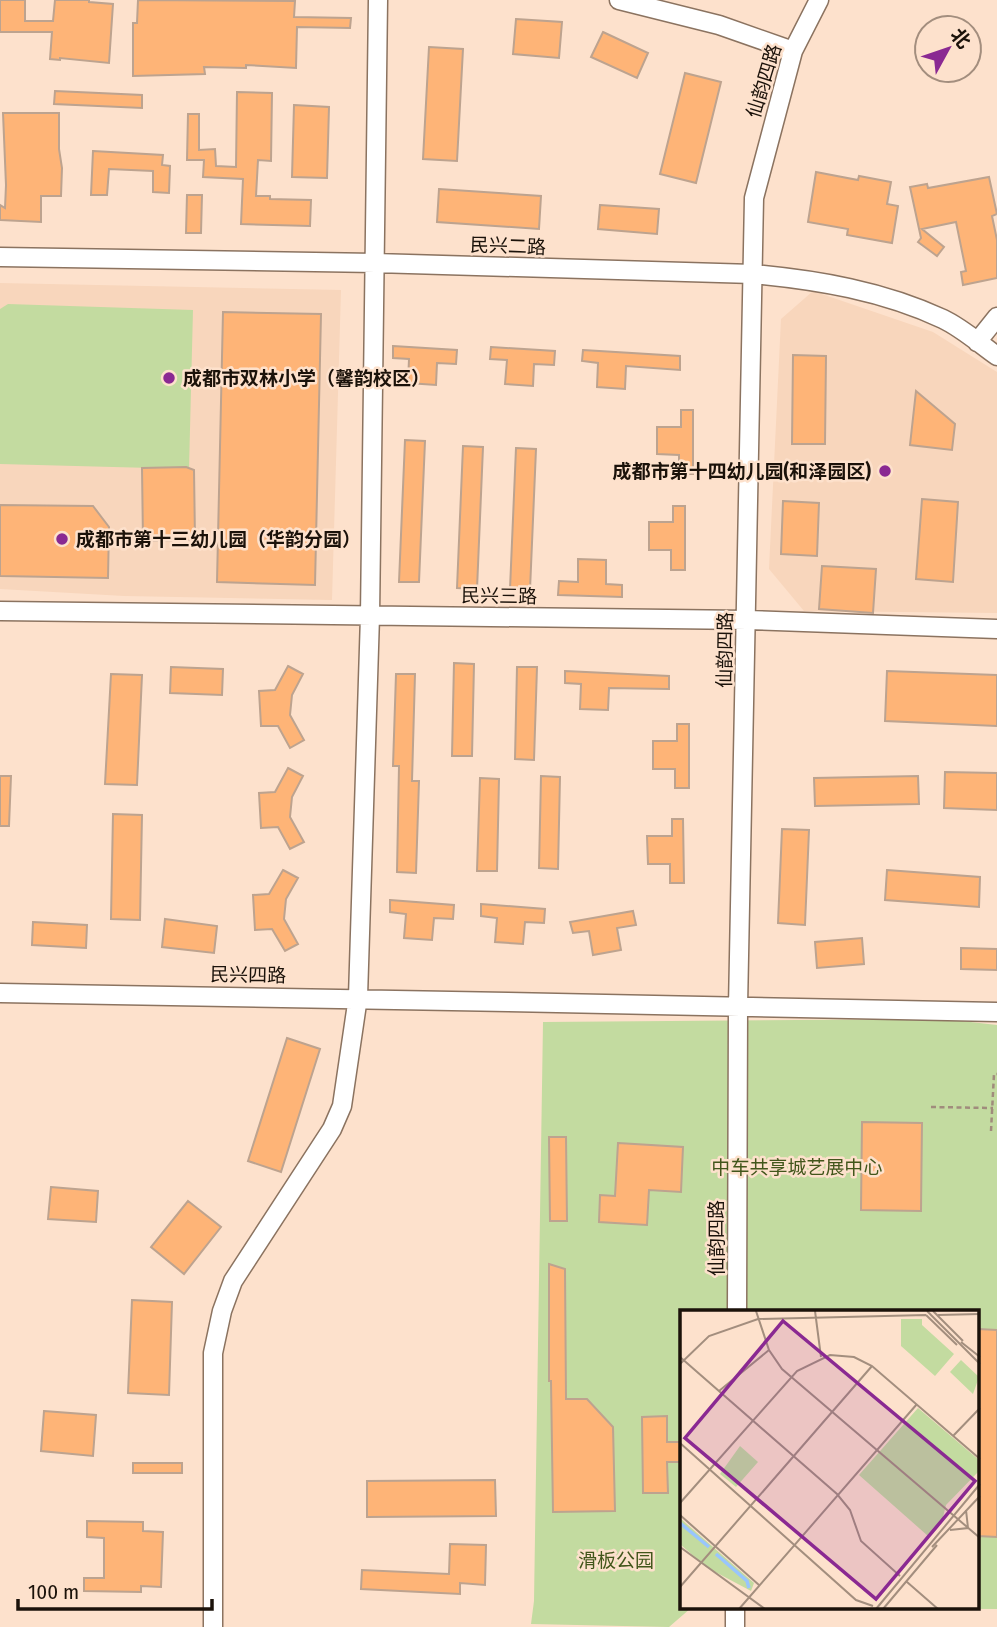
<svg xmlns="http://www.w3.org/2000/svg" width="997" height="1627" font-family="'Fira Sans Condensed','Noto Sans SC',sans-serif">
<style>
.built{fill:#f8d6bc}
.green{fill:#c3dba0}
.building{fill:#feb477;stroke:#bda38f;stroke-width:2}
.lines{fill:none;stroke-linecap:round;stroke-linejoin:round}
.minor-casing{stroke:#8b7360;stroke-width:21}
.path{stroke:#a08c7c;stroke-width:2.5;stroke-dasharray:5 3.5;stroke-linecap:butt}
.minor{stroke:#fff;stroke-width:18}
.poi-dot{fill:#8a2992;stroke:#fde1cc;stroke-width:2.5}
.labels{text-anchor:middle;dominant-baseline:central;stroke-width:5;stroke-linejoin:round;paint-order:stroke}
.street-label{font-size:19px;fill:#1b120a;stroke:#fde1cc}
.poi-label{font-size:19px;font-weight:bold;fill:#1b120a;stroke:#fde1cc;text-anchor:start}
.park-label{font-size:19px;fill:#42561b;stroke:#fde1cc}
.inset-river{fill:none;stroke:#98c5fd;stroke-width:3.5}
.inset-road{fill:none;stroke:#a38e7e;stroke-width:2}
.view{fill:#8a2992;fill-opacity:0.15;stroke:#8a2992;stroke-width:3.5}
.inset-edge{fill:none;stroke:#1b120a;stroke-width:3.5}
</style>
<rect width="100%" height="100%" fill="#fde1cc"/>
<!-- built -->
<path class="built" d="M0 283 341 290 332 600 124 596 0 589Z
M813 291 933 332 997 372V613L804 611 769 569 781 319Z"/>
<!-- green -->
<path class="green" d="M8 304 193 310 189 469 0 464V309Z
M944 1019 997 1025V1609L793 1608H978V1312H682V1608H691L669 1627 531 1624 534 1601 543 1022Z"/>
<!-- building -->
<path class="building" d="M0 0H25V21H53L55 0H89V2L113 4 109 63 60 58V60L50 59 52 32H0Z
M138 0 295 1 294 17 351 18 350 28 297 27 296 68 246 65V68L204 67 205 74 133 76V23H137Z
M516 19 562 22 559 58 513 54Z
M603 32 648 53 637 78 591 57Z
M429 47 463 49 457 161 423 159Z
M685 73 721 82 696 183 660 174Z
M55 91 142 95V108L54 104Z
M237 92 272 93 271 161 258 160 256 196H270V199L311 200 310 226 241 224 243 179 203 177 204 160H187L188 114H199V150L215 149 216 166 236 167Z
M294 105 329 107 327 178 292 177Z
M3 113H59V149L62 168 61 196H41V222L0 220V205L5 208 6 185Z
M93 151 163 155 162 165 170 166 169 193 153 192V171L109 169 107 195H91Z
M816 172 858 180 859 176 891 182 887 204 898 206 892 243 847 235 848 229 808 222Z
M989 177 997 214 992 216 997 240V278L963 285 961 272 966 271 956 222 922 229 944 247 937 256 918 242 921 238 910 187 927 184 928 188Z
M439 189 541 196 539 229 437 222Z
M187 195H202L201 233H186Z
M600 205 659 209 657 234 598 229Z
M223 312 321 314 315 585 217 582Z
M393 346 457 350 456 364 437 363 436 385 408 383 409 359 393 358Z
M491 347 555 351 554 365 534 364 533 386 505 384 507 360 490 359Z
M583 350 680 356V370L626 366 625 389 597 387 598 363 582 361Z
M793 355 826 356 825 444H792Z
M916 391 955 424 952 450 910 445Z
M681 410H693V474H679V455L657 454V427H681Z
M405 440 425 441 419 582H399Z
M463 446 483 447 477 589 457 588Z
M516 448 536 449 530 590 510 589Z
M186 467 194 470 195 540 143 541 142 468Z
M922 499 958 502 953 582 916 579Z
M783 501 819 503 817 556 781 554Z
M0 505 93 506 109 527 108 578 0 576Z
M673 506H685V570H671V550H649V522H673Z
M578 559 606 560V584L622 585V597L558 595 559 581 578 582Z
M822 566 876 569 873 613 819 609Z
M454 663 474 664 472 756H452Z
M288 666 303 674 292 695 290 715 304 740 290 748 278 726H261L259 691 275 690Z
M171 667 223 669 222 695 170 693Z
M517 667H537L534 760 515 759Z
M565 671 669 676V689L609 688 608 710 580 709 581 684 565 683Z
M887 671 997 675V726L885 721Z
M111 674 142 675 137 785 105 784Z
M396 674H415L412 781H419L416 873 397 872 399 766H393Z
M677 724H689V788H675V769H653V741H677Z
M288 768 303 776 292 797 290 817 304 842 290 849 278 827 261 828 259 793 275 792Z
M945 772 997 773V810L944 808Z
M0 776H11L9 826H0Z
M541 776 560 777 558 869 539 868Z
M918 776 919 804 815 806 814 778Z
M480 778 499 779 497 871H477Z
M113 814 142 815 140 920 111 919Z
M672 819H683L684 883H670V864H648L647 836H672Z
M782 829 809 830 805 925 778 923Z
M283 870 298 878 286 899 284 919 298 944 285 951 272 929 255 930 253 895 269 894Z
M887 870 980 877 979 907 885 900Z
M390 900 454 905 453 919 434 918 432 940 404 938 406 914 390 912Z
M481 904 545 909 544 923 525 922 523 944 495 942 497 918 481 916Z
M633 911 636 925 617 928 621 950 593 955 589 931 573 933 570 922Z
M165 919 217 926 214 953 162 947Z
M33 922 87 925 86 948 32 945Z
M862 938 864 964 817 968 815 942Z
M961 948 997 949V970L961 969Z
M287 1038 320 1049 281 1172 248 1161Z
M862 1122 922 1123 921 1211 861 1210Z
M549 1137H566L567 1221H550Z
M618 1143 683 1147 681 1192 649 1190 647 1225 599 1222 600 1195 615 1196Z
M51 1187 98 1191 96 1222 48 1219Z
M188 1201 221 1227 184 1274 151 1247Z
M549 1264 565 1269 566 1399H587L613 1427 615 1511 553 1512 551 1381H549Z
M132 1300 172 1302 169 1395 128 1393Z
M978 1329 997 1330V1537L978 1536Z
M44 1411 96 1415 93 1456 41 1451Z
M667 1416V1442H682V1462H667L668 1493H643L642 1417Z
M133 1463H182V1473H133Z
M495 1480 496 1516 367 1517V1481Z
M87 1521 143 1522V1531L163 1532 161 1587 141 1586V1592L84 1591V1578H104V1538L87 1537Z
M450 1544 486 1545 485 1585 460 1583V1594L361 1589 362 1570 449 1574Z"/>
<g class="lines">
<defs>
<path id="minor" d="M619 0 719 25 793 51
M0 257 375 263 753 274C818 280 883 291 943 319 962 328 980 344 997 356
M977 342 997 317
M0 611 747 620 997 629
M0 993C332 997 665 1006 997 1012
M737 1312 738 1007 754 198 793 51 819 0
M213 1627V1353L222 1311 233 1281 332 1129 342 1106 358 997 370 616 378 0
M735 1627V1608"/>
</defs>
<!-- minor casing -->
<use href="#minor" class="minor-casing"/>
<!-- path -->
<path class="path" d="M931 1107 993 1108
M991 1131 994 1074H997"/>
<!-- minor -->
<use href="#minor" class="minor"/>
</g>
<!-- markers -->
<g class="poi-dot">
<circle cx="169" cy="378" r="7"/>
<circle cx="885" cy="471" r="7"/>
<circle cx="62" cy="539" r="7"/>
</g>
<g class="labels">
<!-- street labels -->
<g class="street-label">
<text transform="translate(764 81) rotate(-73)">仙韵四路</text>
<text transform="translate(508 246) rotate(2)">民兴二路</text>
<text transform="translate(499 596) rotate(1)">民兴三路</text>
<text transform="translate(725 650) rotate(-89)">仙韵四路</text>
<text transform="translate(248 975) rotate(1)">民兴四路</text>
<text transform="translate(716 1238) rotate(-90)">仙韵四路</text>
</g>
<!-- poi labels -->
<g class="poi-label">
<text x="183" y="378">成都市双林小学（馨韵校区）</text>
<text x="871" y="471" text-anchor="end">成都市第十四幼儿园(和泽园区)</text>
<text x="76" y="539">成都市第十三幼儿园（华韵分园）</text>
</g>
<!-- park labels -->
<g class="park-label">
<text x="797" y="1167">中车共享城艺展中心</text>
<text x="616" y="1560">滑板公园</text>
</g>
</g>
<!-- overview -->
<g transform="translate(680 1310)">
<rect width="299" height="299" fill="#fde1cc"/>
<path d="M221 9H242V15L274 44 255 66 221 36ZM281 50 299 67 293 84 270 62ZM238 98 299 150V161L266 195 262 211 248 226 179 165ZM60 136 78 152 56 177 40 164ZM0 208 74 273 71 281 26 257 0 234Z" fill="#c3dba0"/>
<path class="inset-river" d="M0 213 29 237M36 244 67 271 69 278"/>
<path class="inset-road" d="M76 1 89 40 102 59 300 228M135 1 141 47M247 1 300 54M253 1 283 31M246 5 277 35M258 5 300 4M281 32 300 47M0 47 157 184 170 200 181 231 220 266M0 54 29 26 78 9 246 5M39 81 89 40M273 126 300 98M0 133 176 290 193 296M0 193 117 61 150 45 174 47 192 56 300 149M0 205 79 275M270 220 288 218 286 200M0 237 85 299M252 237 300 186M227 272 258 299M0 277 192 56M59 299 237 94M196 299 300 174M203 299 257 235"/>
<path class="view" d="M103 11 295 171 196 289 5 128Z"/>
<rect width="299" height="299" class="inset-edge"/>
</g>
<!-- north arrow -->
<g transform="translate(948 49) rotate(50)"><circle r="33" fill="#fde1cc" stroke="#a38e7e" stroke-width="2"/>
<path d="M0-5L12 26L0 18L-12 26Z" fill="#8a2992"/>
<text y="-10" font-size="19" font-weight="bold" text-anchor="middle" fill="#1b120a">北</text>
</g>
<!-- scale -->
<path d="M18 1599v10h194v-10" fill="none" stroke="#1b120a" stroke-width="3.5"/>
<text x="28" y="1599" font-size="21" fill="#1b120a" stroke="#fde1cc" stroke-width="5" paint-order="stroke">100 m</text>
</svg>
